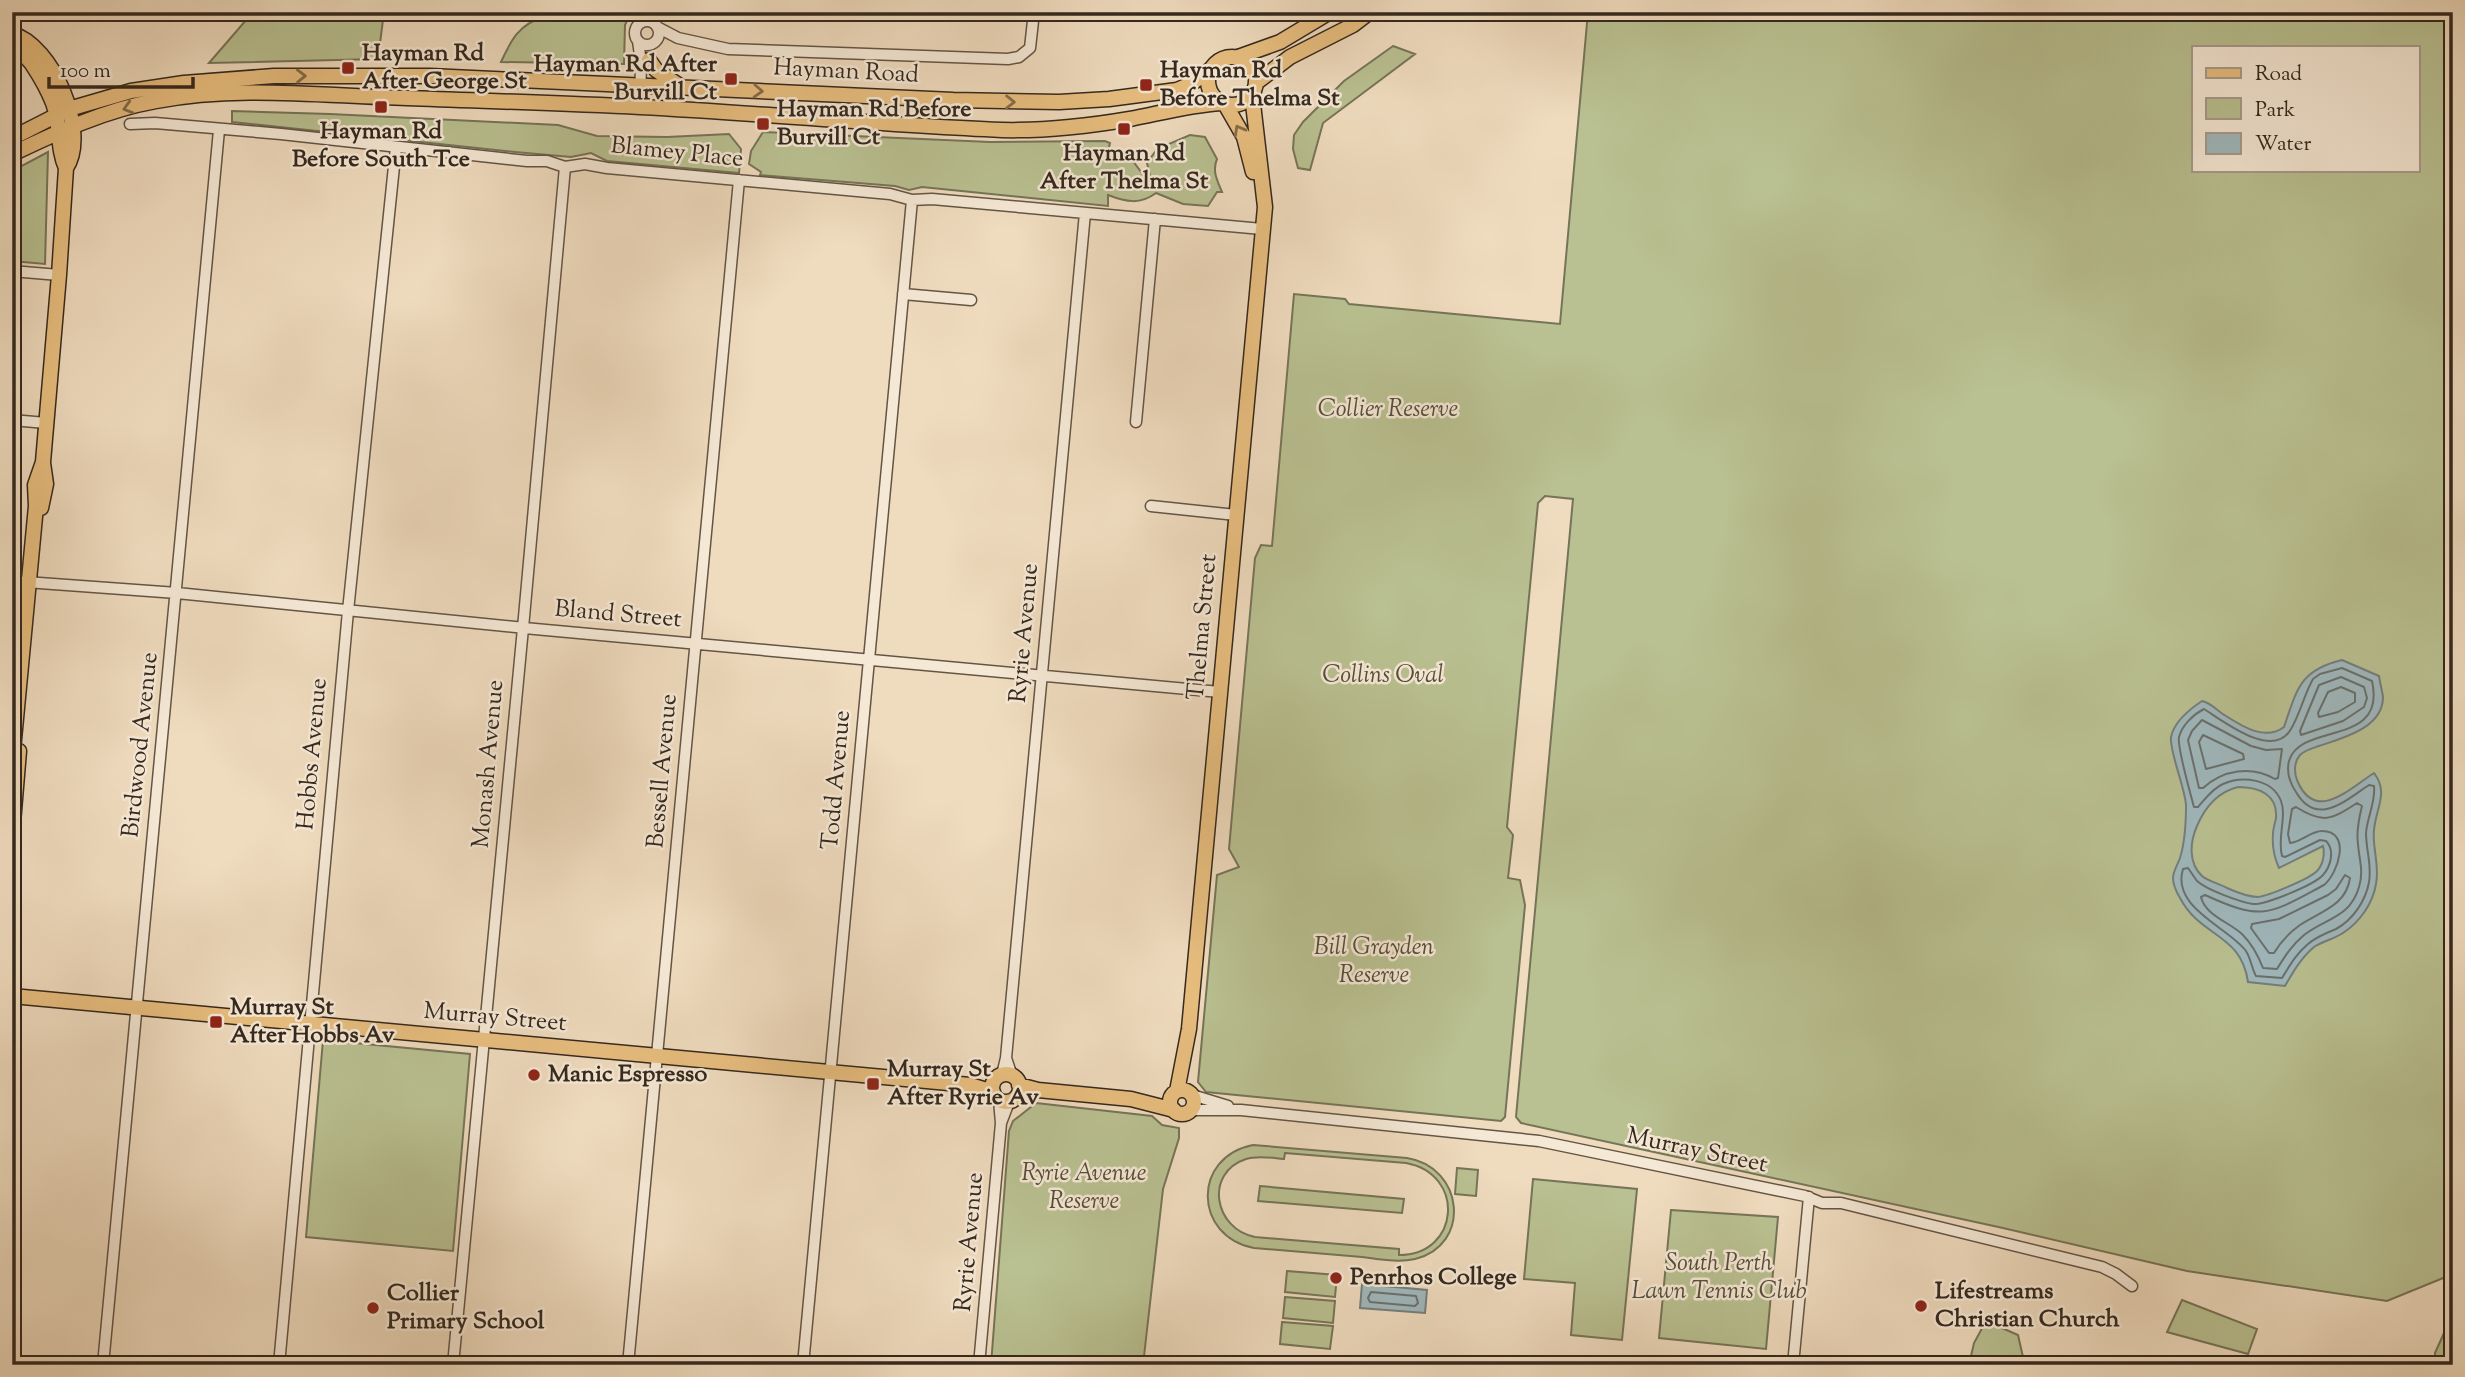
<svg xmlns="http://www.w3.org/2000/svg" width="2465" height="1377" font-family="'Sorts Mill Goudy',serif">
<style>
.green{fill:#b9c091;stroke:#767458;stroke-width:2;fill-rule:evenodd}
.water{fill:#9fb8bd;stroke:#747e7d;stroke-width:2;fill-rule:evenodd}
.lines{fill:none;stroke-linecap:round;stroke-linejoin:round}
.shore{stroke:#6a706e;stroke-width:2}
.minor-casing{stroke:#635546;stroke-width:13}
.major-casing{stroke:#34281e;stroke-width:17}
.minor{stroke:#f5e8d5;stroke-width:10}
.major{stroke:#e8be7f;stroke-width:14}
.oneway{stroke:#856c4a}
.poi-dot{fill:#8f2418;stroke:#f5e8d5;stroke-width:2.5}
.labels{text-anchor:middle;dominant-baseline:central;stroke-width:5;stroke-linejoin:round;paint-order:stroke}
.poi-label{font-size:24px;font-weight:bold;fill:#34281e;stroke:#f5e8d5;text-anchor:start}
.street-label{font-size:24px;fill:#34281e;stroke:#f5e8d5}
.park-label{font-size:24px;font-style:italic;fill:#554e3b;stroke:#f5e8d5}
</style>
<rect width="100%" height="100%" fill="#efdbbe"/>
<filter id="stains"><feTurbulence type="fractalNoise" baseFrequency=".00286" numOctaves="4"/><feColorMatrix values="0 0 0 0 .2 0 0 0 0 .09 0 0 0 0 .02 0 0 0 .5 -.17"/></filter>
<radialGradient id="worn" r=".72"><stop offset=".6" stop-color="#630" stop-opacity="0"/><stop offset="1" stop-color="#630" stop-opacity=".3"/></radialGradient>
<!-- green -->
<path class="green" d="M253 12H384L378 59 209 63Z
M543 12H631L625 25 624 64 501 62C511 40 519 24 544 17Z
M1588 12H2453V1274L2387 1301 2187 1271 2003 1228 1521 1123 1516 1117 1573 499 1545 496 1538 503 1507 827 1513 835 1508 878 1520 880 1525 905 1505 1117 1501 1121 1206 1092 1198 1082 1217 875 1239 867 1229 849 1255 558 1261 545 1272 546 1294 294 1345 299 1349 304 1560 324ZM2194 47H2418V170H2194Z
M1393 46 1415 54 1323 123 1310 170 1298 168 1293 149 1294 135 1303 122 1344 81Z
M232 111 330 114 558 125 597 136 667 137 729 134 741 149 739 173 607 161 591 153 571 157 515 152 232 122Z
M763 132 990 142 1105 141 1110 143 1107 155 1130 157 1144 176H1150L1147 163 1157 149 1190 135 1205 137 1217 159C1212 171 1217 180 1222 192H1217L1208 206 1183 204 1156 193C1140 205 1126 202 1108 195V206L922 187 909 190 895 186 760 175 761 172 749 164 751 151Z
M48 152 45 264 12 261V171Z
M323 1040 470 1054 453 1251 306 1237Z
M1036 1103 1152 1116 1162 1125 1179 1128V1138L1163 1189 1143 1365H991L1009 1131 1013 1121Z
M1253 1145 1407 1158C1464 1167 1472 1245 1415 1259 1398 1263 1379 1259 1362 1257 1326 1254 1290 1251 1254 1248 1193 1236 1192 1157 1253 1145ZM1285 1153 1406 1163C1466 1174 1460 1255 1399 1255V1249L1255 1237C1214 1229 1204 1173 1246 1159 1258 1155 1272 1158 1284 1159Z
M1457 1168 1478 1170 1476 1196 1455 1194Z
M1533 1179 1637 1189 1622 1340 1571 1335 1575 1283 1524 1279Z
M1260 1186 1404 1199 1402 1213 1258 1201Z
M1671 1210 1778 1217 1766 1349 1659 1338Z
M1287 1271 1337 1275 1335 1297 1285 1292Z
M1285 1297 1335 1301 1333 1323 1283 1318Z
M2182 1300 2257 1329 2248 1354 2167 1332Z
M2453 1313V1365H2451L2435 1356V1353Z
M1986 1321 2018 1335 2023 1357 2042 1365H1942L1944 1361 1953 1362 1971 1356 1974 1343Z
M1282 1322 1333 1326 1330 1349 1280 1344Z"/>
<!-- water -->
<path class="water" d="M2342 660 2379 676C2380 683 2382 690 2383 697 2383 728 2343 738 2319 746 2313 748 2305 750 2300 755 2294 762 2294 772 2297 780 2315 824 2349 789 2374 773 2389 792 2376 808 2374 830 2372 848 2380 865 2376 884 2373 903 2360 922 2343 933 2334 939 2323 941 2314 947 2301 958 2293 972 2285 986L2248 982C2241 933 2201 938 2180 898 2177 893 2173 884 2173 878 2173 871 2178 864 2180 858 2185 842 2186 821 2186 805 2185 788 2169 750 2171 737 2174 722 2190 709 2202 701 2212 703 2217 711 2226 716 2243 727 2266 741 2284 727 2297 689 2300 670 2342 660ZM2238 787C2258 787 2278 794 2276 818 2275 823 2273 829 2273 834 2272 846 2274 857 2279 868L2323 846C2325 854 2323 865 2317 871 2309 879 2268 896 2258 897 2247 897 2236 892 2227 888 2220 884 2208 881 2202 876 2188 863 2190 842 2197 826 2205 807 2218 792 2238 787Z
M1362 1284 1427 1290 1425 1313 1360 1308Z"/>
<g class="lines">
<!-- shore -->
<path class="shore" d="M2342 668 2372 681C2387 748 2301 721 2289 761 2286 773 2290 783 2296 792 2317 828 2346 800 2369 785L2374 786C2376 801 2367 818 2366 833 2366 850 2372 865 2369 882 2366 900 2353 920 2336 929 2326 933 2316 937 2308 944 2296 954 2290 965 2282 978L2256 976C2252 969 2251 959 2246 951 2228 927 2171 908 2183 869L2188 868C2191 872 2194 877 2197 881 2207 890 2240 902 2253 904 2265 905 2314 885 2323 875 2331 866 2335 850 2326 841L2320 840 2285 857 2282 856C2277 837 2287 817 2281 801 2272 778 2242 776 2223 784 2213 788 2205 799 2198 807H2194C2191 796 2177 746 2179 737 2182 725 2194 714 2204 709 2222 720 2273 761 2291 729 2300 714 2304 695 2313 679L2320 674Z
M2341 677 2364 687 2367 698 2364 707 2343 721 2301 735 2300 731 2319 685Z
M2341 687 2355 693V702L2338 712 2319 717 2318 713 2328 692Z
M2202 720 2251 746 2266 750 2282 749 2278 778 2275 779C2251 765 2223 770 2203 788H2199L2188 740 2192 731Z
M2203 735 2243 754 2244 759 2206 769 2199 742Z
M2357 803 2362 806C2359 818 2356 831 2358 844 2359 859 2364 871 2359 887 2350 918 2326 918 2304 935 2292 945 2285 956 2277 969L2263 968C2258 955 2252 944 2242 934 2229 922 2205 915 2201 897L2205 895C2264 922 2269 914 2324 885 2338 874 2352 831 2322 831 2311 831 2301 842 2290 843L2288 834 2292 809 2296 807C2323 824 2331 820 2357 803Z
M2345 875 2350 878C2346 906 2321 911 2300 925 2290 932 2280 943 2274 953H2269L2251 928 2252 924 2279 919 2328 895 2336 889Z
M1371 1292 1416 1296 1418 1303 1415 1306 1370 1302 1368 1298Z"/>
<defs>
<path id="minor" d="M635 33a12 12 0 1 1 24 0a12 12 0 1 1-24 0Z
M657 27 678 38 728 49 1008 59 1019 57 1030 48 1034 12
M638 41 641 62 640 107
M130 124 155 123 281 134 527 161H547L565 167 585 164 607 168 890 194 912 200 932 199 1262 229
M12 271 59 275
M903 294 971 300
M12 420 46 423
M1136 422 1155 219
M1151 506 1236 515
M12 581 177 593 535 629 1220 692
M1006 1058 1012 1076
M1002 1075 1006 1058 1085 213
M1192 1095 1228 1106
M999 1100 1001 1123
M1191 1110H1241L1539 1141 1805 1196 1822 1203H1841L2102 1267 2116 1274 2132 1286
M103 1365 219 130
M279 1365 348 611 396 147
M453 1365 523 628 565 167
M628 1365 739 180
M803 1365 912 200
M979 1365 1001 1123 1009 1102
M1793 1365 1809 1197"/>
<path id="major" d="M12 34C52 44 90 132 66 168
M12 38C16 49 25 55 32 64 40 76 48 90 53 103 61 124 57 149 66 168L59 275 43 462 35 485 36 506 12 761
M1208 81a24 24 0 1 1 48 0a24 24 0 1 1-48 0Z
M1238 57 1280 42 1330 12
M649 60 656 70 680 86
M1257 82 1290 57 1353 25 1370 12
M1225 104 1244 137 1253 172
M12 138 69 109 131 91 184 83 274 76H430L953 100 1059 102 1109 99 1177 90 1191 84 1211 69
M12 154C58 132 105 110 156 101 240 85 323 96 407 98 485 101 563 103 640 107 761 113 881 125 1002 130 1044 131 1089 126 1130 119 1161 113 1190 105 1221 103
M41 508 46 484 43 463
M12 835 19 751
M12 996 970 1085 993 1092
M992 1088a14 14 0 1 1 28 0a14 14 0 1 1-28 0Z
M1019 1085 1038 1090 1131 1099 1174 1110
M1170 1102a12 12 0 1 1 24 0a12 12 0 1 1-24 0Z
M1177 1091 1189 1029 1265 207 1252 95"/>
</defs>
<!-- minor casing -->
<use href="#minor" class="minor-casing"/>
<!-- major casing -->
<use href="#major" class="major-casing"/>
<!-- minor -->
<use href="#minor" class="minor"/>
<!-- major -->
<use href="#major" class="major"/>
</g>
<!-- one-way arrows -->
<defs><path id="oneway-chevron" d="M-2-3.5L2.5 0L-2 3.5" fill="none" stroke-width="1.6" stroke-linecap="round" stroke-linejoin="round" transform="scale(1.75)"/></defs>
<g class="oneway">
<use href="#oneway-chevron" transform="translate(301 76) rotate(-1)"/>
<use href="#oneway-chevron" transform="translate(758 91) rotate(3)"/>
<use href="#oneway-chevron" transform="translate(1010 102) rotate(1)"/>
<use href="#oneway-chevron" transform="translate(128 108) rotate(164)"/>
<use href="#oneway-chevron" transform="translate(1239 130) rotate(-119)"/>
</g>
<!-- markers -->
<g class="poi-dot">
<rect x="341" y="61" width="14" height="14" rx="3.5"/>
<rect x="724" y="72" width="14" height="14" rx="3.5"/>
<rect x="1139" y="78" width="14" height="14" rx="3.5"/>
<rect x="374" y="100" width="14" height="14" rx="3.5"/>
<rect x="756" y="117" width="14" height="14" rx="3.5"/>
<rect x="1117" y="122" width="14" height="14" rx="3.5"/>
<rect x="209" y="1015" width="14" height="14" rx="3.5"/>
<circle cx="534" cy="1075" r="7"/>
<rect x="866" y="1077" width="14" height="14" rx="3.5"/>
<circle cx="1336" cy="1278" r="7"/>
<circle cx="1921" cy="1306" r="7"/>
<circle cx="373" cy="1308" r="7"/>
</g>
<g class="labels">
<!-- poi labels -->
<g class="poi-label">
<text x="362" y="54">Hayman Rd<tspan x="362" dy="28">After George St</tspan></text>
<text x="717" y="65" text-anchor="end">Hayman Rd After<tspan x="717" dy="28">Burvill Ct</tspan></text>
<text x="1160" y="71">Hayman Rd<tspan x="1160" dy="28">Before Thelma St</tspan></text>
<text x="777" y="110">Hayman Rd Before<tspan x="777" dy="28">Burvill Ct</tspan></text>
<text x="381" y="132" text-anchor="middle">Hayman Rd<tspan x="381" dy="28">Before South Tce</tspan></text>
<text x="1124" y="154" text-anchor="middle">Hayman Rd<tspan x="1124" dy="28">After Thelma St</tspan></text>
<text x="230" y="1008">Murray St<tspan x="230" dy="28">After Hobbs Av</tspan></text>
<text x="887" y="1070">Murray St<tspan x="887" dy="28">After Ryrie Av</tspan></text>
<text x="548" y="1075">Manic Espresso</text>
<text x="1350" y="1278">Penrhos College</text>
<text x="1935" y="1292">Lifestreams<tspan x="1935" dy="28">Christian Church</tspan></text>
<text x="387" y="1294">Collier<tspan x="387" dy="28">Primary School</tspan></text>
</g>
<!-- street labels -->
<g class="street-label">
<text transform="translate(846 72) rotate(3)">Hayman Road</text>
<text transform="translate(677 153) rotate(6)">Blamey Place</text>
<text transform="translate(618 615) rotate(5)">Bland Street</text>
<text transform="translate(1203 627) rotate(-85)">Thelma Street</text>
<text transform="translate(1025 633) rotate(-85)">Ryrie Avenue</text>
<text transform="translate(141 745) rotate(-84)">Birdwood Avenue</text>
<text transform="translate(313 754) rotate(-85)">Hobbs Avenue</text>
<text transform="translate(489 764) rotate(-85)">Monash Avenue</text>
<text transform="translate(663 771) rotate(-85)">Bessell Avenue</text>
<text transform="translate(837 780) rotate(-85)">Todd Avenue</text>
<text transform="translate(495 1018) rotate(5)">Murray Street</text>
<text transform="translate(1697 1151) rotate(12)">Murray Street</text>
<text transform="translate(970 1242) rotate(-85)">Ryrie Avenue</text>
</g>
<!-- park labels -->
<g class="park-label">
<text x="1388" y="410">Collier Reserve</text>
<text x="1383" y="676">Collins Oval</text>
<text x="1374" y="948">Bill Grayden<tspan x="1374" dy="28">Reserve</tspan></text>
<text x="1084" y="1174">Ryrie Avenue<tspan x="1084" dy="28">Reserve</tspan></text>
<text x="1719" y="1264">South Perth<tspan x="1719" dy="28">Lawn Tennis Club</tspan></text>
</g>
</g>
<!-- margin -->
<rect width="2465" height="1377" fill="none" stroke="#efdbbe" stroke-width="42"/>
<rect x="14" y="14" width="2437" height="1349" fill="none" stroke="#34281e" stroke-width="3.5"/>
<rect x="21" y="21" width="2423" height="1335" fill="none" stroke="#34281e" stroke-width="2"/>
<!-- legend -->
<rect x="2192" y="46" width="228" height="126" fill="#f5e8d5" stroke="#a89b8c" stroke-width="2"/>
<rect x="2206" y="68" width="35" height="10" fill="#e8be7f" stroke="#a89b8c" stroke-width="2"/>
<text x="2255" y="80" font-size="21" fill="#34281e">Road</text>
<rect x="2206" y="98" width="35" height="21" fill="#b9c091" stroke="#a89b8c" stroke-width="2"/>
<text x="2255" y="116" font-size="21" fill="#34281e">Park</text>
<rect x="2206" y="133" width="35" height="21" fill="#9fb8bd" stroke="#a89b8c" stroke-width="2"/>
<text x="2255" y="150" font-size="21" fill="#34281e">Water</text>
<!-- scale -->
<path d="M49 77v10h144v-10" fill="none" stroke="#34281e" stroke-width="3.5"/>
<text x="60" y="77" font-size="21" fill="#34281e" stroke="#f5e8d5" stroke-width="5" paint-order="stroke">100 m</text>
<rect width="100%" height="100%" filter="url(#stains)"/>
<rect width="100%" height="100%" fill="url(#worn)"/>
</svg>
